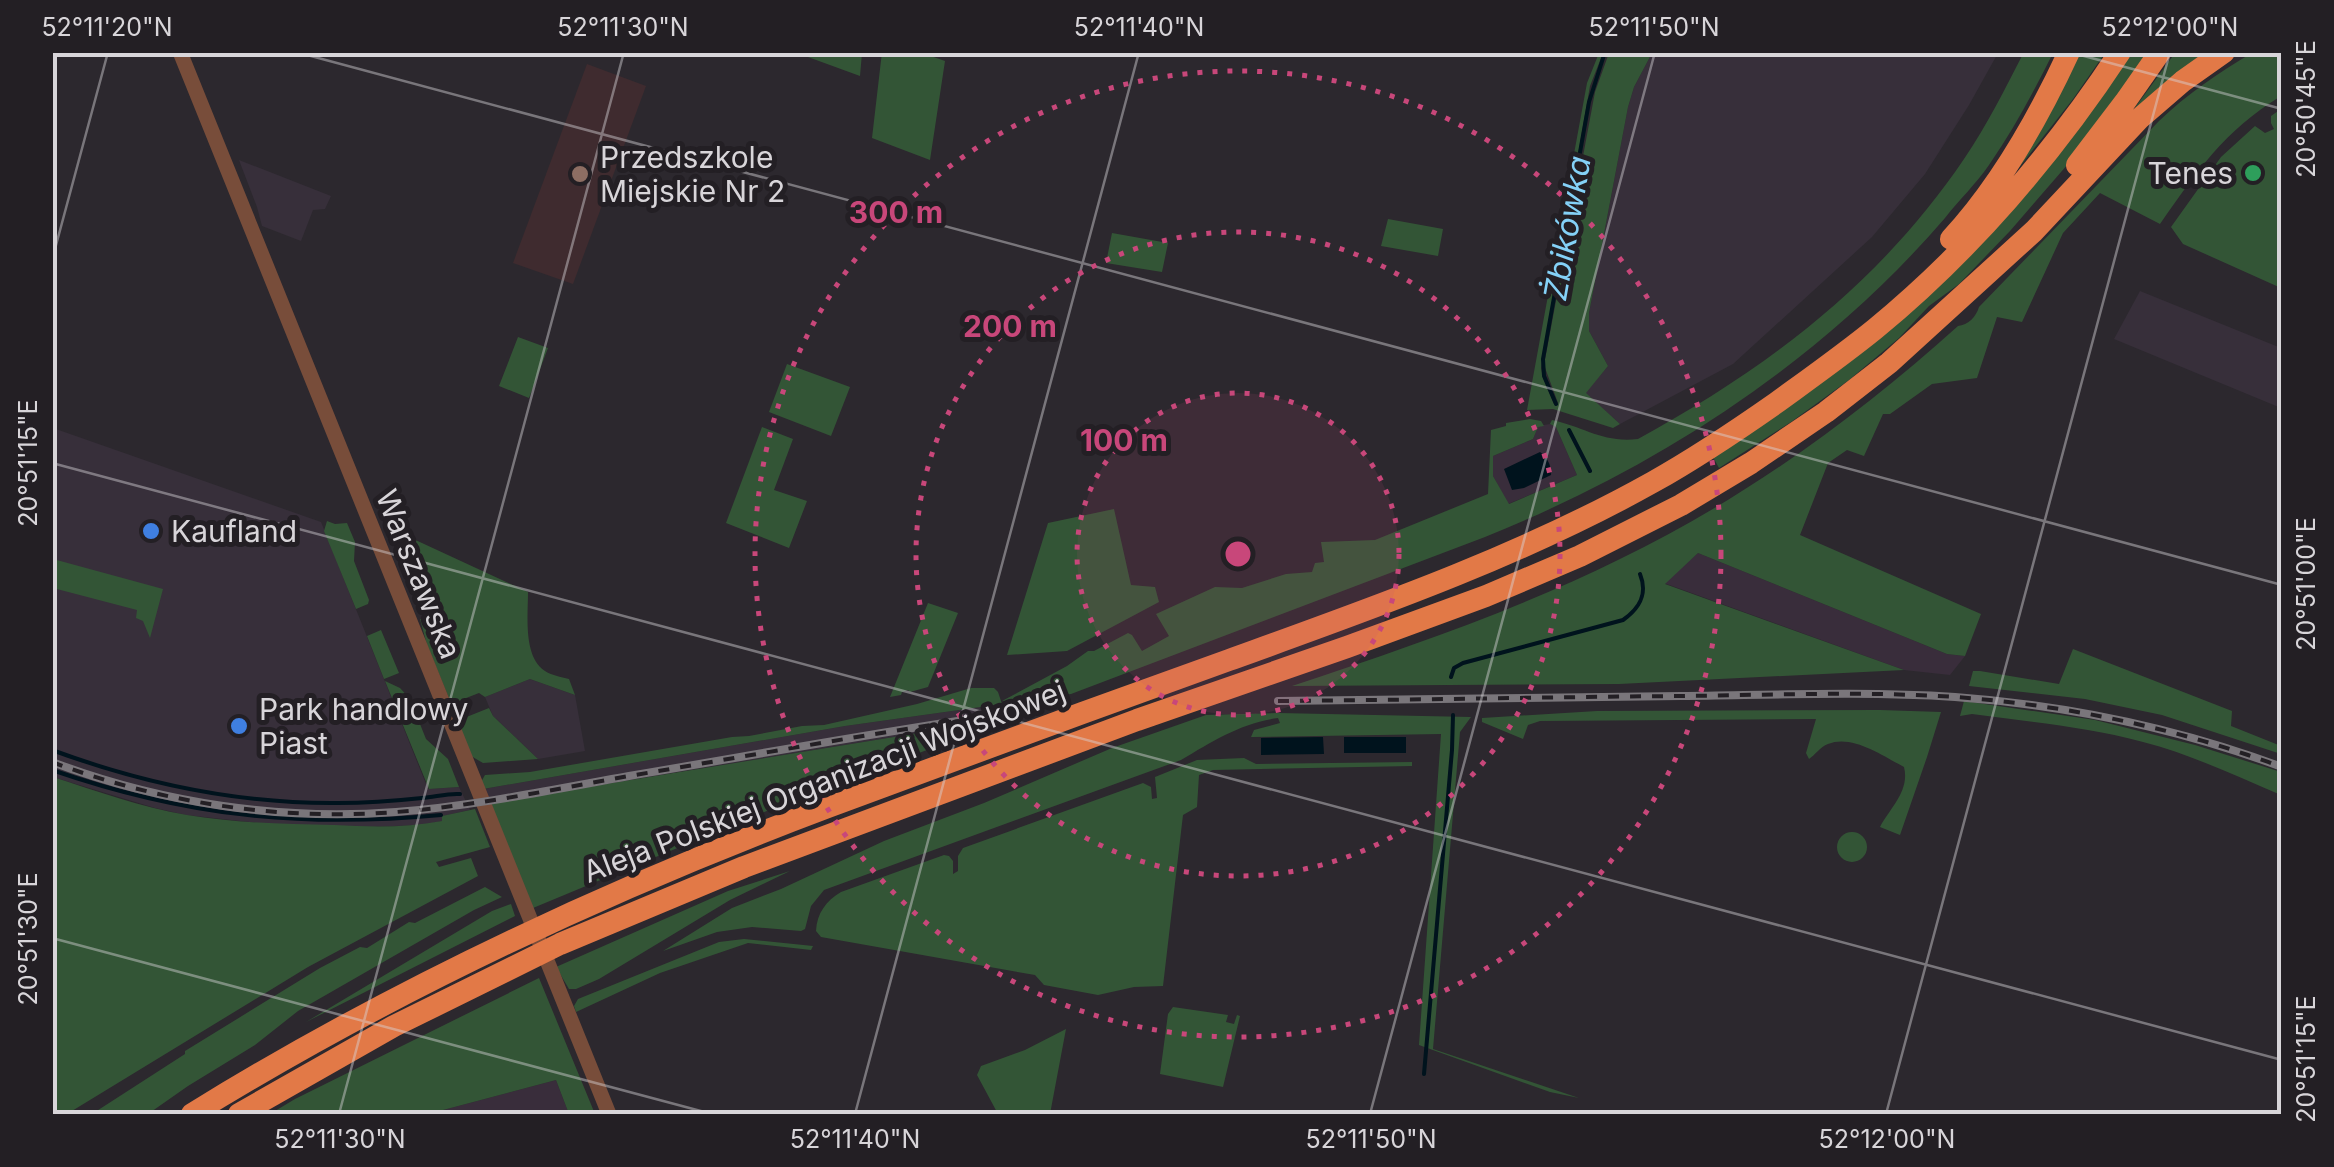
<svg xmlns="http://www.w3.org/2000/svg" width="2334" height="1167" font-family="Inter,sans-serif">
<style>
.built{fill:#372f3a}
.industrial{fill:#392d3b}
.education{fill:#3f2b2f}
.green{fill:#335536}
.water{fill:#00131d}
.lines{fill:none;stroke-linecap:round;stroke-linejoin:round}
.stream{stroke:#00131d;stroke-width:4}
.tertiary{stroke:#784d3a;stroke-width:15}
.motorway{stroke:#e27947;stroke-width:22}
.rail-casing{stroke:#7a767b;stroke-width:8}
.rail{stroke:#231f24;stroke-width:4;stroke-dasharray:11;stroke-linecap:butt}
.ticks{fill:none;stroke:#d8d5d9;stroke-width:2.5;stroke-opacity:0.45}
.ring{fill:none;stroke:#c8477a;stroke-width:5;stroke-dasharray:5 10}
.leisure-dot{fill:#2e9e5b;stroke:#231f24;stroke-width:4}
.education-dot{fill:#8d6e63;stroke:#231f24;stroke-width:4}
.shop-dot{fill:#3f7fe0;stroke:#231f24;stroke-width:4}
.labels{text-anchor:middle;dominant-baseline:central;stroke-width:10;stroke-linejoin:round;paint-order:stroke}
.poi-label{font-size:30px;fill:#d8d5d9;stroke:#231f24;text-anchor:start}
.street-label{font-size:30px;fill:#d8d5d9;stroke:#231f24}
.water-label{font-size:32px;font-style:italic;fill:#84d1f7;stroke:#231f24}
.centre{fill:#c8477a;stroke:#231f24;stroke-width:5}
.ring-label{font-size:30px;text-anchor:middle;font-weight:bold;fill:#c8477a;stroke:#231f24;stroke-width:10;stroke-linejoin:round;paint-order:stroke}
.neatline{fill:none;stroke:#d8d5d9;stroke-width:4}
.ticks-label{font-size:25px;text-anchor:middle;fill:#d8d5d9}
</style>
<rect width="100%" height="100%" fill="#2c282e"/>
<!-- built -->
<path class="built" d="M1652 53H1998L1969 105 1925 174 1872 237 1733 364 1620 424 1585 393 1608 366 1589 331V313L1628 107 1634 87Z
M239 160 331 196 325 209 313 210 301 241 262 226 257 207Z
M2140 291 2281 348V408L2114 339Z
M53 428 321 522 428 789 459 787 470 810 443 816 442 821 423 825 368 827 267 824 186 815 155 808 53 777Z
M530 679 575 695 585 751 538 759 493 716 485 697Z
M1002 704 1004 719 490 803 483 789 845 726Z"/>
<!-- industrial -->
<path class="industrial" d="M1550 424 1556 427 1577 475 1508 504 1493 476V456L1533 439 1538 426Z
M1698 553 1947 654 1965 656 1950 675 1904 670 1664 583Z
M556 1080 569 1114H428Z"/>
<!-- education -->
<path class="education" d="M587 64 646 86 573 284 513 263Z"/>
<!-- green -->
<path class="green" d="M882 52 922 53 945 61 930 160 872 138Z
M2024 52 2053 53C2034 91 2014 129 1989 165 1976 184 1959 200 1945 218 1822 361 1659 467 1485 537L1071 694 1002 701 1067 666 1088 651H1094L1128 633 1132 635 1142 651 1169 636 1156 614 1215 587 1242 588 1286 574 1312 572 1315 563 1324 562 1321 542 1375 540 1488 494 1491 430 1506 426V423L1530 419 1541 421 1544 426 1538 427 1533 439 1493 456V476L1509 504 1577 475 1556 427 1550 424 1552 420C1585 427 1602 443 1638 439 1769 367 1879 284 1964 159 1987 125 2005 89 2024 52Z
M797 53H862L860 76Z
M1599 53H1603L1590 86 1584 120 1541 368 1543 378 1554 404 1558 403 1544 365 1595 92 1609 53H1652L1634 87 1628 107 1589 313V331L1608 366 1586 393 1620 424 1613 428 1553 409 1527 410 1587 83Z
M2076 53H2105L2073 99 2010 179Z
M2128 53H2152L2081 149 2010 231 1959 284 1929 306 1899 338 1849 380 1791 422 1719 468 1713 457 1848 362Z
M2175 53H2212L2126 120Z
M2252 53H2281V96C2223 132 2198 170 2160 224L2100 193 2063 233 2022 322 1997 317 1977 378 1932 384 1890 414H1883L1864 456 1847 450 1828 463 1800 535 1981 614 1965 656 1947 654 1698 553 1665 584 1904 670 1619 684 1292 686C1403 649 1515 611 1620 559 1744 499 1856 418 1958 326 1968 325 1976 317 1979 307L2159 121C2187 94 2218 73 2252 53Z
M2281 109V288L2183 244 2171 227 2221 157 2255 126 2265 133 2274 129 2271 123V116Z
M1388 219 1443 229 1438 256 1381 246Z
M1112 233 1168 243 1162 272 1106 263Z
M518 337 548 348 529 398 499 386Z
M787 364 850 387 831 436 769 412Z
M762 427 793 439 774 490 807 501 789 548 726 523Z
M1114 509 1131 585 1155 587 1159 602 1067 651 1007 655 1048 523Z
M327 521 335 524 347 523 355 542 354 561 369 600 368 604 356 609 324 531Z
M409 537 528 592C528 615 523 657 545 671 551 675 561 677 569 679L575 695 530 679 485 697 479 693 461 700 453 708 427 645 420 619 427 621 400 560Z
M53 559 163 589 150 638 143 621 136 618 137 610 53 588Z
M928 603 958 613 928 687 910 692 908 690 902 692 901 695 890 697Z
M381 630 399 673 384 679 367 636Z
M2073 649 2232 711 2231 726 2281 746V754L2162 715 2085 699 1969 686 1973 671H1980L2059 684Z
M385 681 400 688 410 699 426 739 448 759 459 787 429 789Z
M971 688H994L998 692 1002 704 845 726 483 789 481 782 485 775 530 772 732 737 749 736 802 726 824 725 917 704Z
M1964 701 2095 720 2195 745 2281 772V795C2236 776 2190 754 2143 742 2087 727 2029 722 1972 714L1960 716Z
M489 708 493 716 538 759 483 763 471 756 459 725 464 718Z
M1880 710 1941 712 1927 757 1900 835 1880 827C1890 808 1910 791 1904 767 1883 756 1852 734 1828 744 1820 747 1815 755 1809 759L1806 753 1816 719 1540 721 1528 725 1523 739 1482 722V718L1597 711Z
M1278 713 1471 717 1460 732 1433 1049 1579 1098 1550 1092 1419 1045 1441 734 1251 737 1254 730 1280 723 1278 718C1241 723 1213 741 1181 760L824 890 811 906 805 929 801 931 752 927 717 932 663 951 732 908 781 889 884 841 984 803 1112 748 1206 715Z
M986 722 988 727 781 805 533 908 490 803Z
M1244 758 1256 764 1412 762V766L1213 770 1199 775 1197 807 1183 815 1163 986 1134 987 1098 995 1044 985 1035 975 821 937 816 931C817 913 826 901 841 892L944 855 949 856 953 861V874L958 871V856L963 848 1143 783 1151 787 1152 799 1157 798 1155 777 1197 760Z
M53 777C96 791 141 807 187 815 235 823 284 824 334 825 370 827 406 828 442 821V816L475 809 490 847 436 862 439 867 471 858 478 876 308 967 67 1114H53Z
M1837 847a15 15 0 1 1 30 0a15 15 0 1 1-30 0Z
M790 871 730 900 599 979 576 989H569L556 967 728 891Z
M485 887 502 897 474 910 298 1011 255 1045 188 1086 148 1114H92L185 1054V1051L320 968 360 947 367 948 409 922 415 923Z
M511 904 515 916 306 1022 492 911Z
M744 939 813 946 811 950 748 943 660 973 576 1012 574 1006 578 999 719 942Z
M539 978 595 1114H569L556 1080 428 1114H270L295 1099Z
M1173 1007 1228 1015 1226 1022 1234 1024 1237 1015 1240 1016 1223 1087 1160 1074 1168 1014Z
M1066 1029 1050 1114H998L977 1075 981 1066 1025 1050Z"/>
<!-- water -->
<path class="water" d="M1540 452C1547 456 1552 467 1551 475L1524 488 1512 490 1504 469Z
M1323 737 1324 754 1261 755V738Z
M1344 737H1406V753H1344Z"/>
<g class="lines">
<!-- stream -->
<path class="stream" d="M1556 404 1544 376 1543 359 1589 102 1605 52
M1569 430 1590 471
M1451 677 1454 668 1463 663 1623 620C1640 608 1648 594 1640 574
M52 750C144 784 240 804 338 803 366 803 394 801 422 798 435 797 448 793 460 794
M52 770C185 816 301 828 441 815
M1424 1074 1452 750 1453 715"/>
<!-- tertiary -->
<path class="tertiary" d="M180 52 609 1114"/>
<!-- motorway -->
<path class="motorway" d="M2077 165 2125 102 2160 52
M1951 239C2001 185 2038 119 2069 52
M192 1114C393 990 607 890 828 807 961 757 1095 708 1229 660 1373 608 1519 557 1653 482 1696 458 1736 431 1776 403 1809 379 1843 355 1875 329 1969 252 2053 154 2120 52
M239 1114 394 1026 560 944 744 867 1137 720 1347 647 1486 596 1580 556 1681 505 1751 463 1826 412 1889 363 2034 231 2139 119 2183 81 2224 52"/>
<defs>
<path id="rail" d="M1278 701C1412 700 1547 697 1681 696 1772 695 1864 691 1955 697 2066 705 2177 728 2282 767
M52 762C161 803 280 821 396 812 474 806 551 790 629 776 754 755 878 732 1004 714"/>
</defs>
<!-- rail casing -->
<use href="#rail" class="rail-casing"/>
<!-- rail -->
<use href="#rail" class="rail"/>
</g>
<!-- ticks -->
<path class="ticks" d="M296 52 2282 585M2069 52 2282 109M52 260 108 52M52 463 2282 1060M52 938 712 1114M339 1114 624 52M855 1114 1139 52M1370 1114 1655 52M1886 1114 2170 52"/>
<!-- distance rings -->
<circle cx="1238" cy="554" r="161" fill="#c8477a" fill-opacity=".12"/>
<g class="ring">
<circle cx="1238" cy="554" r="161"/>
<circle cx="1238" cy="554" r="322"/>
<circle cx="1238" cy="554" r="483"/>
</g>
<!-- markers -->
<circle class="leisure-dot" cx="2253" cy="173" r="10"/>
<circle class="education-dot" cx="580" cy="174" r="10"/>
<g class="shop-dot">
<circle cx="151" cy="531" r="10"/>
<circle cx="239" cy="726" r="10"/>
</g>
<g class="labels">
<!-- poi labels -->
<g class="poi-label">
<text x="600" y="157">Przedszkole<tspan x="600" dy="34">Miejskie Nr 2</tspan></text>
<text x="2233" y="173" text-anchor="end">Tenes</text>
<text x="171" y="531">Kaufland</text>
<text x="259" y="709">Park handlowy<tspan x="259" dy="34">Piast</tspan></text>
</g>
<!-- street labels -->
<g class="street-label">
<text transform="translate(419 574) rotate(68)">Warszawska</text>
<text transform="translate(824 781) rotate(-21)">Aleja Polskiej Organizacji Wojskowej</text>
</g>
<!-- water labels -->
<g class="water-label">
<text transform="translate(1567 228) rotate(-80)">Żbikówka</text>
</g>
</g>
<circle cx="1238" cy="554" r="15" class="centre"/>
<g class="ring-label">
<text x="896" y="223">300 m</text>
<text x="1010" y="337">200 m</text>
<text x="1124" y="451">100 m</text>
</g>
<!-- border -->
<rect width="2334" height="1167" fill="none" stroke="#231f24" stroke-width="110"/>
<rect x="55" y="55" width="2224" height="1057" class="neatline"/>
<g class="ticks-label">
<text x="107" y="36">52°11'20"N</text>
<text x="623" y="36">52°11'30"N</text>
<text x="1139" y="36">52°11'40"N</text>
<text x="1654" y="36">52°11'50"N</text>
<text x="2170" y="36">52°12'00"N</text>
<text transform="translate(2306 109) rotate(-90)" y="9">20°50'45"E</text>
<text transform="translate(28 463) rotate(-90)" y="9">20°51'15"E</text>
<text transform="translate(2306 584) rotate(-90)" y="9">20°51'00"E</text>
<text transform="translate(28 939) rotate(-90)" y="9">20°51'30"E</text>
<text transform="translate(2306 1059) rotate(-90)" y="9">20°51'15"E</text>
<text x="340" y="1148">52°11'30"N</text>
<text x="855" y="1148">52°11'40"N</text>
<text x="1371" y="1148">52°11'50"N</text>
<text x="1887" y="1148">52°12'00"N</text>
</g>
</svg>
